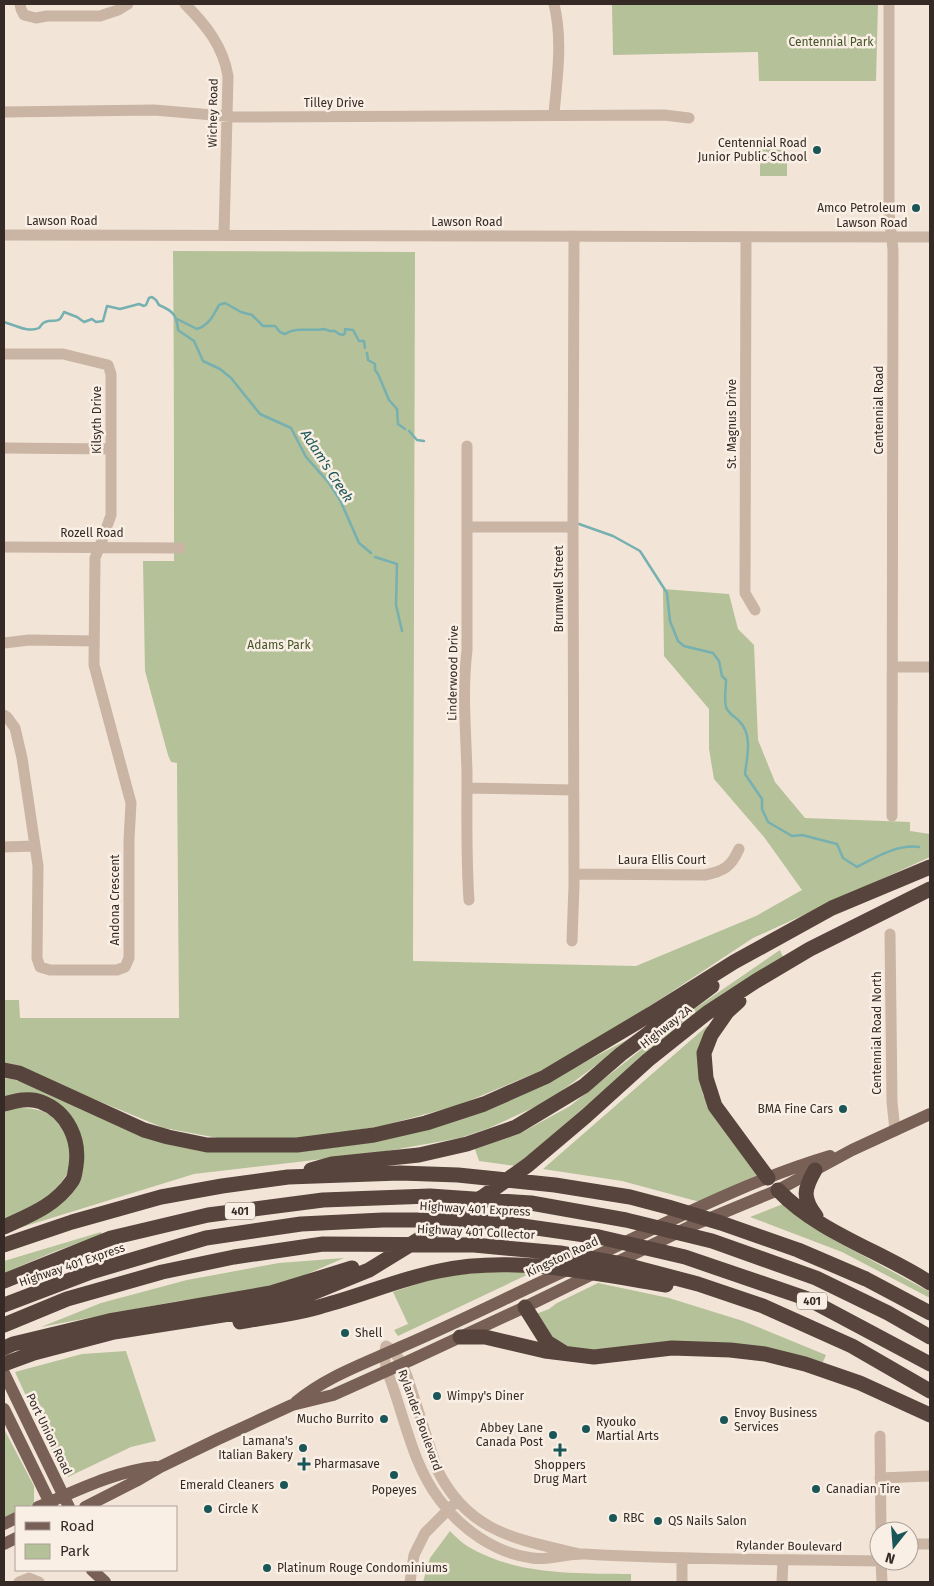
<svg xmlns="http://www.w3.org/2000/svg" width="934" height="1586" font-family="'Fira Sans',sans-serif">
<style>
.green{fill:#b5c198}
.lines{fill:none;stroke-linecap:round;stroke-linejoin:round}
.stream{stroke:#76b0b0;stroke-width:2.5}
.minor{stroke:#cab4a4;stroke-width:11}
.major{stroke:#786056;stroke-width:12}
.highway{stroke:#57443d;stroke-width:15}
.poi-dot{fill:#1a5658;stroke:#faefe5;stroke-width:2}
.labels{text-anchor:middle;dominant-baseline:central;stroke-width:5;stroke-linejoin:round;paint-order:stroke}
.shield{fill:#faefe5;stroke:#70655f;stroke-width:1}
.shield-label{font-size:11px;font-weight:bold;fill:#352a26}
.park-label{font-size:12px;fill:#465429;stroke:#faefe5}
.street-label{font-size:12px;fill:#352a26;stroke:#faefe5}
.poi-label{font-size:12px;fill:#352a26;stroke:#faefe5;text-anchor:start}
.water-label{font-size:14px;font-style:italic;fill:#1a5658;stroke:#faefe5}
</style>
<rect width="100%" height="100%" fill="#f2e5d8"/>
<!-- green -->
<path class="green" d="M612 4H878L876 81H759L758 52 613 55Z
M760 149 787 150V176H760Z
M173 251 415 252 413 961 636 966 756 916 802 890 764 837 714 779 709 749V709L664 656 663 589 729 594 738 629 754 645 758 740 775 782 805 818 910 822V831L930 834V857L753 938 600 1039 538 1072 459 1105 382 1126 295 1140H229L164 1128 60 1085 4 1067V1000H19L20 1018H179L177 768V763L171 762 168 755 145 671 143 561H174C174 458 174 355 173 251Z
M780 950 783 957 680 1025 516 1166 479 1161 475 1149 519 1134 570 1106 681 1018Z
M707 1026 710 1029 699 1071 703 1095 758 1175 700 1202 622 1181 543 1169Z
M638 1034 548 1101 489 1128 460 1138 376 1153 194 1174 19 1228 80 1177 68 1113 4 1099V1078L11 1079 34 1085 155 1138 290 1152 543 1084Z
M10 1108C22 1108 36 1107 48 1114 62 1121 75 1142 73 1159 71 1170 61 1183 54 1192 41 1206 20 1212 4 1221V1111Z
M783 1204 836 1241 930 1292V1298L842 1252 750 1217Z
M101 1232 102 1235 56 1251 4 1273V1261Z
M344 1258 289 1282 239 1294 178 1301 41 1327 101 1303 187 1280 279 1263Z
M489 1272H533L398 1336 394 1330 408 1324 393 1292 426 1281 454 1275Z
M598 1283 669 1298 743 1321 826 1355 822 1364 760 1349 595 1351 558 1346 536 1314 549 1309 557 1303Z
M126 1351 156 1441 131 1447 68 1477 54 1457 15 1372 82 1354Z
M4 1429 34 1486V1504L28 1507H16V1513L4 1518Z
M450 1531C455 1536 461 1542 467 1546 517 1576 576 1573 631 1574V1582H423L430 1558Z"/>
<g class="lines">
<!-- stream -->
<path class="stream" d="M177 319 197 329C209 325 213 316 219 305L225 303 241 312 252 315 263 326H275L280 332 285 334C297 326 310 332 324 329L330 331H335L339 334 343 335 345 333V329L353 330 359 341H364L365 348
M4 322C14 325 29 333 39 328 41 326 42 323 45 322 55 318 58 326 64 312L77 317 84 322 92 319 96 322 103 321 107 306 120 309 139 304 144 306 146 305 149 298 152 297 156 300 159 305C173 311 177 315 178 330L194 341 203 361 220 369 231 378 260 414 291 428 306 457 329 483 340 500 359 543 371 553
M367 353 368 360 375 364V370L378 374 389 400 397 409 398 424 405 429
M409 431 417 440 424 441
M579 524 613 536 640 551 667 593 670 621 678 641 684 646 713 653 719 661 722 676 726 680C726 688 724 699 726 707 729 715 734 715 739 721 753 734 747 757 745 774L762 799V809L768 822 792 836 802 835 837 844 843 858 857 867C876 857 898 844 919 847
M375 557 397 564 396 605 402 631"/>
<!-- minor -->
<path class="minor" d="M20 4 21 9 24 15 36 18 47 16H100L118 10 128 4
M185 4C206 25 223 46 228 76L224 235
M554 4C563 40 557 78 554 114
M889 4V213L893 250 892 816
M4 112 154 110 236 117 664 115 689 118
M4 235 930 237
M746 237 745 593 755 610
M4 354H63L108 365 111 374V515L103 538 95 558 94 665 131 803 129 840V958L125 967 117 970H50L40 967 37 958 38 866 22 758 15 728 7 717 4 715
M467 446V650C462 691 466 732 467 773 467 815 466 857 469 900
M4 448 111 449
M468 527H573
M4 547 180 548
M4 643 29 640 94 641
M893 667H930
M467 788 573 790
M4 847 34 846
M574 874 705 875C724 871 731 867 739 849
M890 934 892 1102 895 1131
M572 941 574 885 573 527 574 236
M880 1436 881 1531
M880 1478 930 1476
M909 1544H930
M579 1554C517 1539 468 1533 437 1469L407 1376C402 1365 398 1353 386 1346L384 1355 387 1371C404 1413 411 1462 439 1499 461 1529 495 1553 532 1558 549 1561 567 1553 585 1554 683 1560 781 1559 879 1561
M682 1558V1582
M881 1561 882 1582
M19 1582 29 1578 39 1582
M410 1582 414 1555 425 1533 453 1505
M782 1582 783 1560"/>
<!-- major -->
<path class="major" d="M587 1260C667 1223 746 1181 830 1156
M4 1373 69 1507
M296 1402C327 1376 366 1363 403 1346 459 1322 514 1294 569 1269
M4 1409 52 1507
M38 1507C76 1491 115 1471 156 1467
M85 1507 136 1481 160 1467 218 1439 292 1405 333 1395 411 1360 525 1307 691 1226 778 1190 852 1150 930 1114
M4 1524 16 1518
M4 1544 16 1538
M92 1570 105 1582"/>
<!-- highway -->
<path class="highway" d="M739 1001 727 1012 711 1035 704 1053 706 1078 715 1106 768 1178
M4 1070 19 1073 144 1130 168 1137 207 1145H297L374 1135 426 1123 484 1104 545 1077 651 1014 734 962 832 908 930 867
M4 1104C15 1101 30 1097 41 1102 68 1112 80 1140 76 1166 75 1171 75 1177 72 1181 55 1206 30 1215 4 1227
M311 1170 332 1164 419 1155 467 1144 516 1127 584 1086 621 1054 712 986
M815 1170C804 1189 802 1198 816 1216
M778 1190C819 1233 881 1251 930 1283
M4 1245 72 1222 161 1197 222 1186 288 1177 400 1173 458 1175 555 1185 630 1197 668 1207 721 1223 798 1250 866 1279 930 1313
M4 1281 111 1238 208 1215 323 1200 430 1196 531 1203 626 1220 712 1241 816 1278 888 1313 930 1337
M4 1305 91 1272 206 1238 301 1224 383 1220H445L502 1223 599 1237 685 1257 808 1299 930 1364
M525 1307 547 1342 563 1352
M240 1322C267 1317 296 1314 322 1306 361 1296 399 1279 439 1271 511 1255 594 1273 666 1285
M4 1325 67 1299 162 1272 234 1257 323 1244 474 1245 560 1253 622 1264 698 1284 763 1306 852 1346 930 1391
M460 1337H485L545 1351 594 1357 672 1348 730 1350 765 1354 805 1364 860 1383 930 1415
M4 1348 13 1344 109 1321 271 1293 352 1268
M4 1364 34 1353 114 1332 242 1312 300 1298 369 1270 444 1224 528 1165 586 1116 648 1060 707 1013 756 981 810 949 930 889"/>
</g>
<!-- markers -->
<g class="poi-dot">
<circle cx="817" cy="150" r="5"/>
<circle cx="916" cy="208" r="5"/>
<circle cx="843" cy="1109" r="5"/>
<circle cx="345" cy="1333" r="5"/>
<circle cx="437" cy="1396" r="5"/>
<circle cx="384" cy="1419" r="5"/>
<circle cx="724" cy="1420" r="5"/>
<circle cx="586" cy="1429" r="5"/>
<circle cx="553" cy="1435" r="5"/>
<circle cx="303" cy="1448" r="5"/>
<path d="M557.5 1442.5h5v5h5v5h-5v5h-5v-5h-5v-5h5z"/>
<path d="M301.5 1456.5h5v5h5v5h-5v5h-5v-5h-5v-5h5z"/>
<circle cx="394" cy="1475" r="5"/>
<circle cx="284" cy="1485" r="5"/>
<circle cx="816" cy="1489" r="5"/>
<circle cx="208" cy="1509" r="5"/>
<circle cx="613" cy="1518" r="5"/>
<circle cx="658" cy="1521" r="5"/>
<circle cx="267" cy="1568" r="5"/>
</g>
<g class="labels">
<!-- shield labels -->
<g class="shield">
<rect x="225" y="1202.5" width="30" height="17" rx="4"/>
<rect x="797" y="1292.5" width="30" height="17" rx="4"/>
</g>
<g class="shield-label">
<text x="240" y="1211">401</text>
<text x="812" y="1301">401</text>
</g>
<!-- park labels -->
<g class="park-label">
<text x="831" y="42">Centennial Park</text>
<text x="279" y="645">Adams Park</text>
</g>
<!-- street labels -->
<g class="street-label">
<text x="334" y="103">Tilley Drive</text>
<text transform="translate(213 113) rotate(-89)">Wichey Road</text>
<text x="62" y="221">Lawson Road</text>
<text x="467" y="222">Lawson Road</text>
<text x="872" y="223">Lawson Road</text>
<text transform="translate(879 410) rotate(-90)">Centennial Road</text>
<text transform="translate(97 420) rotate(-90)">Kilsyth Drive</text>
<text transform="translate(732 424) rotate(-90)">St. Magnus Drive</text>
<text x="92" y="533">Rozell Road</text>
<text transform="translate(559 589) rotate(-90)">Brumwell Street</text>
<text transform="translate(453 673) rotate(-89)">Linderwood Drive</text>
<text x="662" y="860">Laura Ellis Court</text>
<text transform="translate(115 900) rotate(-90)">Andona Crescent</text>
<text transform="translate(666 1027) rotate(-38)">Highway 2A</text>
<text transform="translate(877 1033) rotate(-90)">Centennial Road North</text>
<text transform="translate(475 1209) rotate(3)">Highway 401 Express</text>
<text transform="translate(476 1232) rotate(3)">Highway 401 Collector</text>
<text transform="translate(562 1257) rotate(-25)">Kingston Road</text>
<text transform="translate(72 1265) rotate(-19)">Highway 401 Express</text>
<text transform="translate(420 1420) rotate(70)">Rylander Boulevard</text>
<text transform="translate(49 1434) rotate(64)">Port Union Road</text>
<text transform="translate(789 1546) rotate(1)">Rylander Boulevard</text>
</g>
<!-- poi labels -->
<g class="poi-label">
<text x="807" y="143" text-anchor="end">Centennial Road<tspan x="807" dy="14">Junior Public School</tspan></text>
<text x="906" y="208" text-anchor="end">Amco Petroleum</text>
<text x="833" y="1109" text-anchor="end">BMA Fine Cars</text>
<text x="355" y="1333">Shell</text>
<text x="447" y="1396">Wimpy's Diner</text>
<text x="734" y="1413">Envoy Business<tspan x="734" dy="14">Services</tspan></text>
<text x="374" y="1419" text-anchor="end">Mucho Burrito</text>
<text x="596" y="1422">Ryouko<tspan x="596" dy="14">Martial Arts</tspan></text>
<text x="543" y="1428" text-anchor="end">Abbey Lane<tspan x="543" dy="14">Canada Post</tspan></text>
<text x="293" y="1441" text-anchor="end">Lamana's<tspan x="293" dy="14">Italian Bakery</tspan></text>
<text x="314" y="1464">Pharmasave</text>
<text x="560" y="1465" text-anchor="middle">Shoppers<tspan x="560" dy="14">Drug Mart</tspan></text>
<text x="274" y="1485" text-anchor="end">Emerald Cleaners</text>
<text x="826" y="1489">Canadian Tire</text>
<text x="394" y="1490" text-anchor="middle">Popeyes</text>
<text x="218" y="1509">Circle K</text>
<text x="623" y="1518">RBC</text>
<text x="668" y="1521">QS Nails Salon</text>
<text x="277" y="1568">Platinum Rouge Condominiums</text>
</g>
<!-- water labels -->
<g class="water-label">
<text transform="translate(327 466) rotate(57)">Adam's Creek</text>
</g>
</g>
<!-- border -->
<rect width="934" height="1586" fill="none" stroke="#352a26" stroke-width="10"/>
<!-- legend -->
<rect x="15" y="1506" width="162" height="65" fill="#faefe5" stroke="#aba099"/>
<rect x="25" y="1522" width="25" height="8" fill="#786056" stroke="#aba099"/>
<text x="60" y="1531" font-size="15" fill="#352a26">Road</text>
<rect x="25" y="1544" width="25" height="15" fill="#b5c198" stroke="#aba099"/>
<text x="60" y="1556" font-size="15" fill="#352a26">Park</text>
<!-- north arrow -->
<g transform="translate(894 1546) rotate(197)"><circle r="24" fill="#faefe5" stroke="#aba099"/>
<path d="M0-4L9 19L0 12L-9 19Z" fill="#1a5658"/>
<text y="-8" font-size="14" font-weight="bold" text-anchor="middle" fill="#352a26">N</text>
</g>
</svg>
